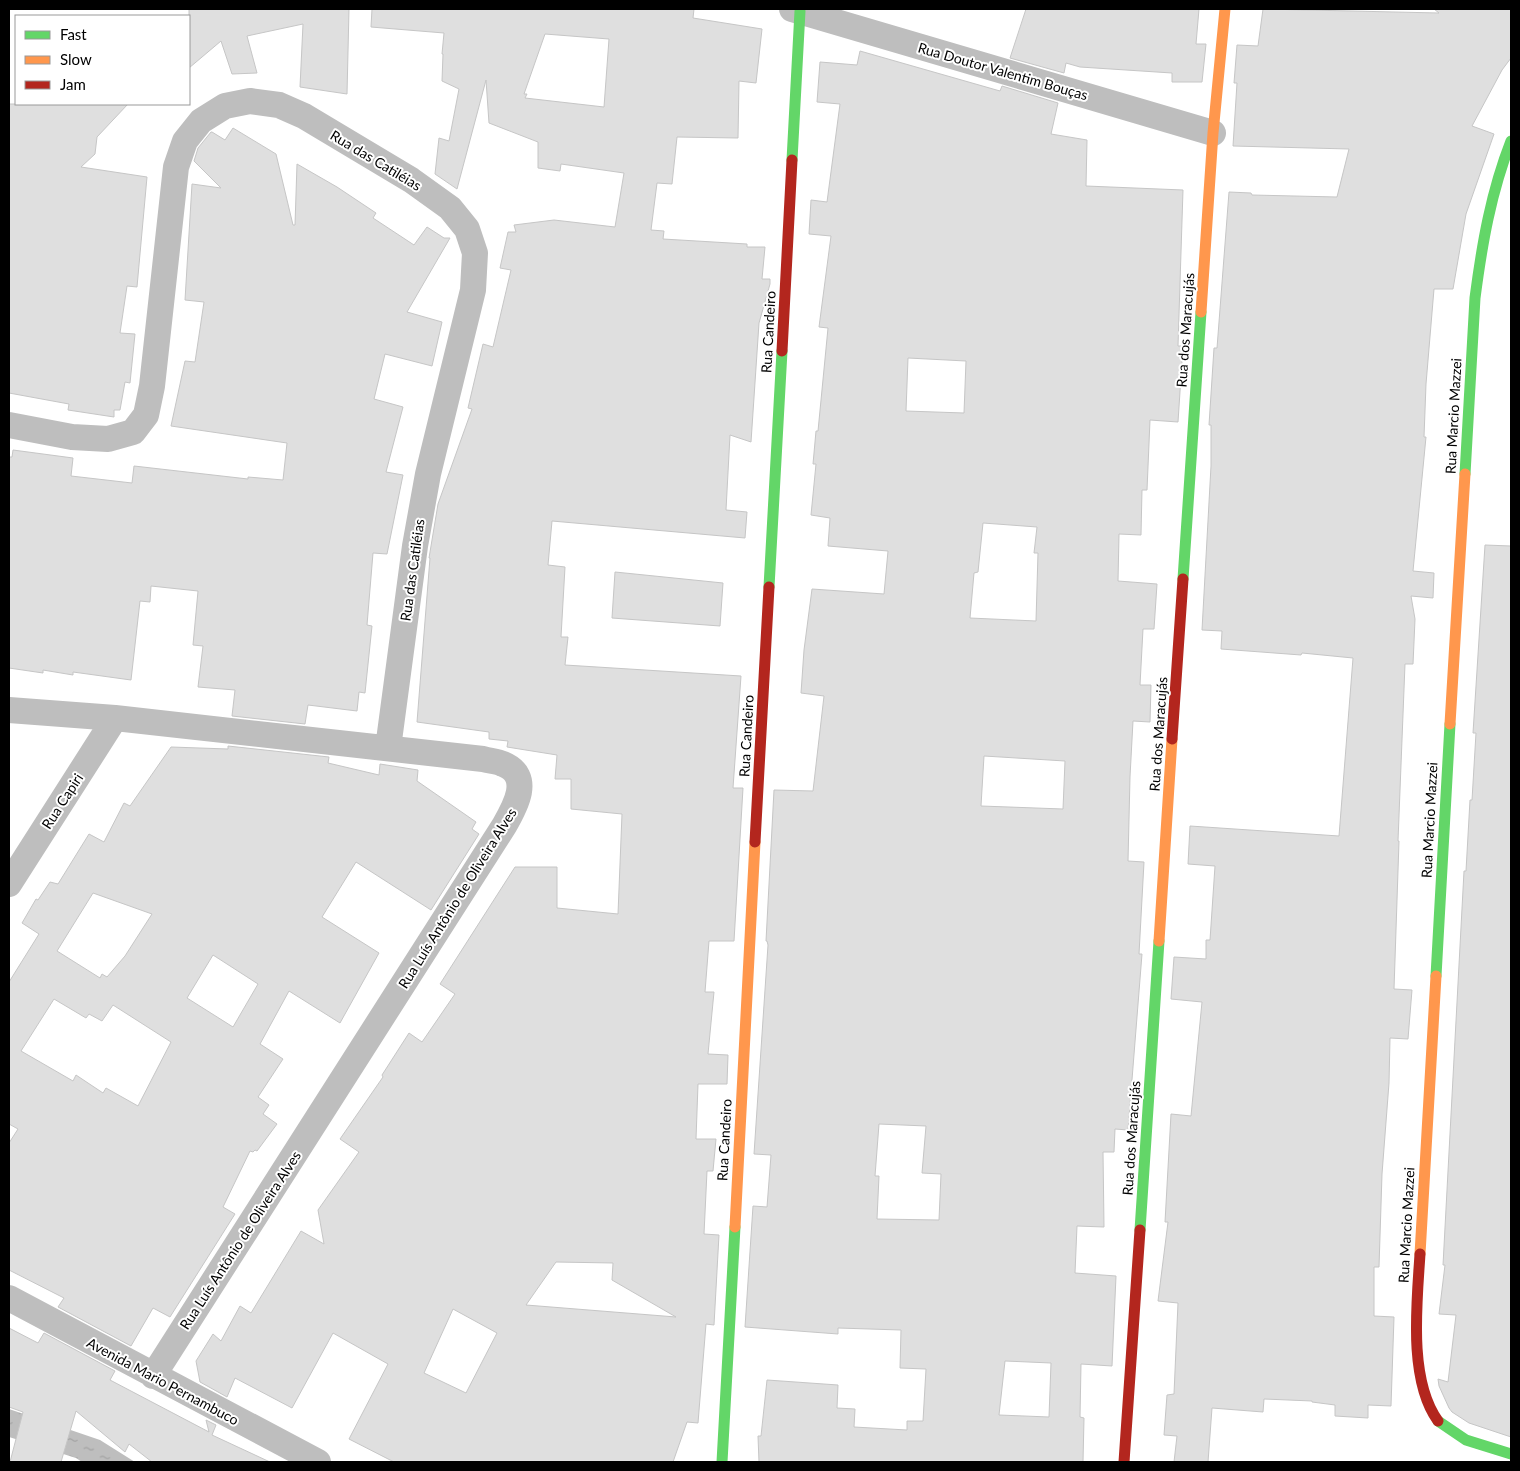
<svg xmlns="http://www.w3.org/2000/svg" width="1520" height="1471" font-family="Lato,sans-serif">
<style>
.water{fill:url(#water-ripples)}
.building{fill:#dfdfdf;stroke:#c6c6c6;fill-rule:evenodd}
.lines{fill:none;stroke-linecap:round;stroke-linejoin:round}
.street{stroke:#bebebe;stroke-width:26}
.fast{stroke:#63d668;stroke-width:11}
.slow{stroke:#ff974d;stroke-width:11}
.jam{stroke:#b3261e;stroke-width:11}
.labels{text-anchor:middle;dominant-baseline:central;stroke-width:4;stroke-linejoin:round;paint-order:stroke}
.street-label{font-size:14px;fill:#000;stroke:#fff}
</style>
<defs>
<pattern id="water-ripples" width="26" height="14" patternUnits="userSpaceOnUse" patternTransform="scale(1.25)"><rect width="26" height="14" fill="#bebebe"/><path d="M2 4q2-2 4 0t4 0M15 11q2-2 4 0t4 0" fill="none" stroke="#a2a2a2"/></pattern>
</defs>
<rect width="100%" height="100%" fill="#fff"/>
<!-- water -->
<path class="water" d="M9 1409 100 1440 135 1462H82L76 1458 9 1437Z"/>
<!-- building -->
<path class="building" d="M189 9H349L347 94 300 87 303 24 247 36 257 73 232 74 221 41 189 68Z
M372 9H694L693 18 762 29 756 83 739 81 738 138 677 137 672 184 657 183 651 230 664 231 663 239 747 244V247H765L762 279H770V284L759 323 751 442 730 435 726 510 747 512 745 538 552 521 548 565 565 567 561 637H568L565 665 741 676 733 788H743L734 941H709L705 992H714L708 1054 728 1055 727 1084H698L696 1139H716L713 1171H707L704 1234 719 1235 714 1325 706 1324 698 1423 687 1422 673 1462H394L349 1439 388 1364 333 1333 292 1408 235 1378 227 1397 200 1382 196 1361 213 1334 221 1341 240 1306 251 1313 301 1231 324 1244 318 1210 359 1152 340 1139 383 1077 382 1075 409 1033 422 1042 455 994 440 984 515 867H557V908L618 914 622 814 571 809V779H555L557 755 507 747 508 741 489 739V732L417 722 430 558H429L438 504 472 409 468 408 483 344 493 347 511 270 500 268 508 232H516L514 225 554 220 615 227 624 173 561 164 560 171 538 168V142L489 123 486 80 457 189 435 174 439 138 449 141 459 89 442 81 443 54H442L444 33 371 27ZM545 34 609 39 604 107 525 98 527 94H524ZM556 1262 613 1263 612 1280 676 1317 526 1305ZM453 1309 497 1333 466 1393 424 1373Z
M1026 9H1199L1196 44H1206L1202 82H1172V73L1080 67 1066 63 1064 73 1010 58Z
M1263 9 1439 13 1434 9H1511V58L1502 70 1472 126 1494 134 1466 214 1453 289H1434L1426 384 1424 437H1426L1413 571 1434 573 1433 598 1411 596 1415 619 1414 642 1413 664H1405L1398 841H1399L1394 989 1412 990 1408 1039 1390 1038 1389 1083 1382 1174 1379 1267H1374V1316L1394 1317 1391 1406 1368 1405V1418L1335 1416V1405L1312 1402V1401L1264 1399 1263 1412 1212 1408 1208 1462H1174L1177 1436 1164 1435 1167 1395 1174 1394 1178 1303 1158 1301 1168 1222H1165L1171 1114 1191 1116 1202 1002 1171 999 1174 957 1206 959V940H1210L1215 866 1188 864 1190 826 1339 836 1353 658 1302 653 1301 655 1221 649 1222 631 1202 630 1211 466V425H1209L1214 348H1217L1229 192 1251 193 1252 195 1337 197 1349 149 1233 146 1237 83H1234L1237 45 1258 46Z
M860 51 1000 91 1002 86 1058 103 1051 134 1087 140 1086 186 1183 190 1178 346H1183L1178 422 1150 420 1147 490H1142L1141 535 1119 534 1118 581 1157 584 1154 629H1143L1140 685H1151L1150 722 1133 721 1130 777 1128 861 1144 862 1139 954H1142L1128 1130 1115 1129 1114 1152H1103L1104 1227 1077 1226 1075 1273 1116 1276 1112 1366 1081 1364 1080 1417 1084 1418 1083 1462H759L758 1436H761L767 1380 838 1385 837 1408 855 1409 854 1427 907 1430V1421H923L926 1369 900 1368 901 1330 838 1328V1334L745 1327 753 1206 767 1207 771 1155 754 1154 768 945 767 941H766L774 790 813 791 824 696 801 693 804 650 812 589 884 594 888 551 828 546 830 518 811 515 816 464H813L816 431H818L828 328 819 327 831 236 809 234 811 200 827 202 840 104 817 102 820 62 857 65ZM908 358 966 361 964 413 906 411ZM983 523 1037 527 1034 553H1038L1036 621 970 618 974 573 978 572ZM984 756 1065 761 1063 809 981 806ZM879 1124 926 1126 922 1173 941 1174 939 1220 877 1219 879 1176H875ZM1005 1361 1051 1363 1049 1417 999 1415Z
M9 104H128L97 137 95 154 81 167 147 177 137 287 127 286 120 333 135 334 130 383 125 382 120 410H114V417L68 410 69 404 9 393Z
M233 128 276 154 293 225H295L297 164 337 187 376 213 373 218 414 245 427 227 444 238H450L407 312 442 322 432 366 385 354 374 399 403 407 386 472 403 475 387 554 373 553 367 625 372 626 365 693 359 692 357 711 308 705 305 724 232 716 235 690 198 687 203 646 193 645 198 591 151 586 150 602 140 601 131 680 73 672V675L43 670V673L9 668V457H12L13 450 73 458 71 476 132 483 134 466 248 479V477L283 480 287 443 171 426 185 361 195 362 204 302 185 300 192 184 221 188 194 161 198 148 211 132H212L225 140Z
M1485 545 1511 546V1437L1469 1423 1452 1412 1449 1408 1439 1386 1438 1379 1448 1382 1456 1315 1439 1314 1445 1265H1443L1464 871H1466L1470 800H1472L1476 733H1473Z
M615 572 723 583 720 626 612 618Z
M228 746 329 757 328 763 379 775 380 764 418 770 417 781 476 822 472 829 479 834 431 910 356 862 322 917 379 953 340 1023 289 991 260 1044 283 1059 258 1097 269 1105 263 1114 277 1124 257 1151 255 1150 253 1152 250 1151 223 1207 235 1214 170 1317 153 1308 131 1346 58 1307 64 1298 9 1270V1143L18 1129 9 1124V982L39 934 22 923 36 899 38 900 50 882 58 884 89 834 104 842 124 803 130 806 171 747 228 749ZM93 893 152 914 125 956 107 977 102 974 100 978 57 951ZM213 955 258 984 233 1027 187 998ZM54 999 86 1018 89 1014 102 1021 113 1005 171 1042 138 1106 106 1088 103 1093 76 1075 73 1081 21 1051Z
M9 1328 38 1343 44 1333 115 1371 110 1380 209 1432 206 1420 216 1425 212 1435 270 1462H152L129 1444 125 1452 76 1411 61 1462H10L23 1412 9 1407Z"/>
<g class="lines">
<!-- street -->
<path class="street" d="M792 9 1213 133
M9 425 72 437 108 439 133 432 146 415 152 386 176 167 185 141 201 121 225 106 250 101 279 105 304 116 411 180 450 208 467 229 475 253 473 290 428 474 415 546 388 748
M9 710 115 718 483 759C490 761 497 761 503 764 533 776 515 807 504 826L153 1376
M9 884 115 718
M9 1298 318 1462"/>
<!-- fast -->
<path class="fast" d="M792 160 800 11
M1465 474 1475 298C1482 244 1491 192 1511 141
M1183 579 1201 312
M769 587 782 351
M1436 976 1450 724
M1140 1230 1159 941
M1438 1421 1466 1440 1511 1454
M722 1462 735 1227"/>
<!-- slow -->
<path class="slow" d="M1201 312 1213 133 1225 9
M1450 724 1465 474
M1159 941 1172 739
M735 1227 755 842
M1420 1254 1436 976"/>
<!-- jam -->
<path class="jam" d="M782 351 792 160
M1172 739 1183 579
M755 842 769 587
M1420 1254C1417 1302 1408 1380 1438 1421
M1124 1462 1140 1230"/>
</g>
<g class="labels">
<!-- street labels -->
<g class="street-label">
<text transform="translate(1003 71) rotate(16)">Rua Doutor Valentim Bouças</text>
<text transform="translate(376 160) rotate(31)">Rua das Catiléias</text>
<text transform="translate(1185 330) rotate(-86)">Rua dos Maracujás</text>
<text transform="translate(768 332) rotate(-87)">Rua Candeiro</text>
<text transform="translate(1453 416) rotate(-87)">Rua Marcio Mazzei</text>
<text transform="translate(412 570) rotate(-82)">Rua das Catiléias</text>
<text transform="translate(1158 734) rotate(-86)">Rua dos Maracujás</text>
<text transform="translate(746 736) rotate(-87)">Rua Candeiro</text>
<text transform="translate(62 801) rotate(-57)">Rua Capiri</text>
<text transform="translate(1429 820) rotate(-87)">Rua Marcio Mazzei</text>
<text transform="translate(457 898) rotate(-58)">Rua Luís Antônio de Oliveira Alves</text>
<text transform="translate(1131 1138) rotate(-86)">Rua dos Maracujás</text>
<text transform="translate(724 1140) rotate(-87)">Rua Candeiro</text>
<text transform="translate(1406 1225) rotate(-87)">Rua Marcio Mazzei</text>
<text transform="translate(240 1240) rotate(-57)">Rua Luís Antônio de Oliveira Alves</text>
<text transform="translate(163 1381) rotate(28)">Avenida Mario Pernambuco</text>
</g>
</g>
<!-- border -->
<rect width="1520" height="1471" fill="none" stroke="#000000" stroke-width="20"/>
<!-- legend -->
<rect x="15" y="15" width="175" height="90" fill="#ffffff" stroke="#999999"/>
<rect x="25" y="31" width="25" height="8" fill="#63d668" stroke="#999999"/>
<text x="60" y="40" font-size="15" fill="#000000">Fast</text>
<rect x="25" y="56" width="25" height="8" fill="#ff974d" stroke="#999999"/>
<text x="60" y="65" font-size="15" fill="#000000">Slow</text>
<rect x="25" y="81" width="25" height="8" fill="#b3261e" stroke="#999999"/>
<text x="60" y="90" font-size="15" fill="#000000">Jam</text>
</svg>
